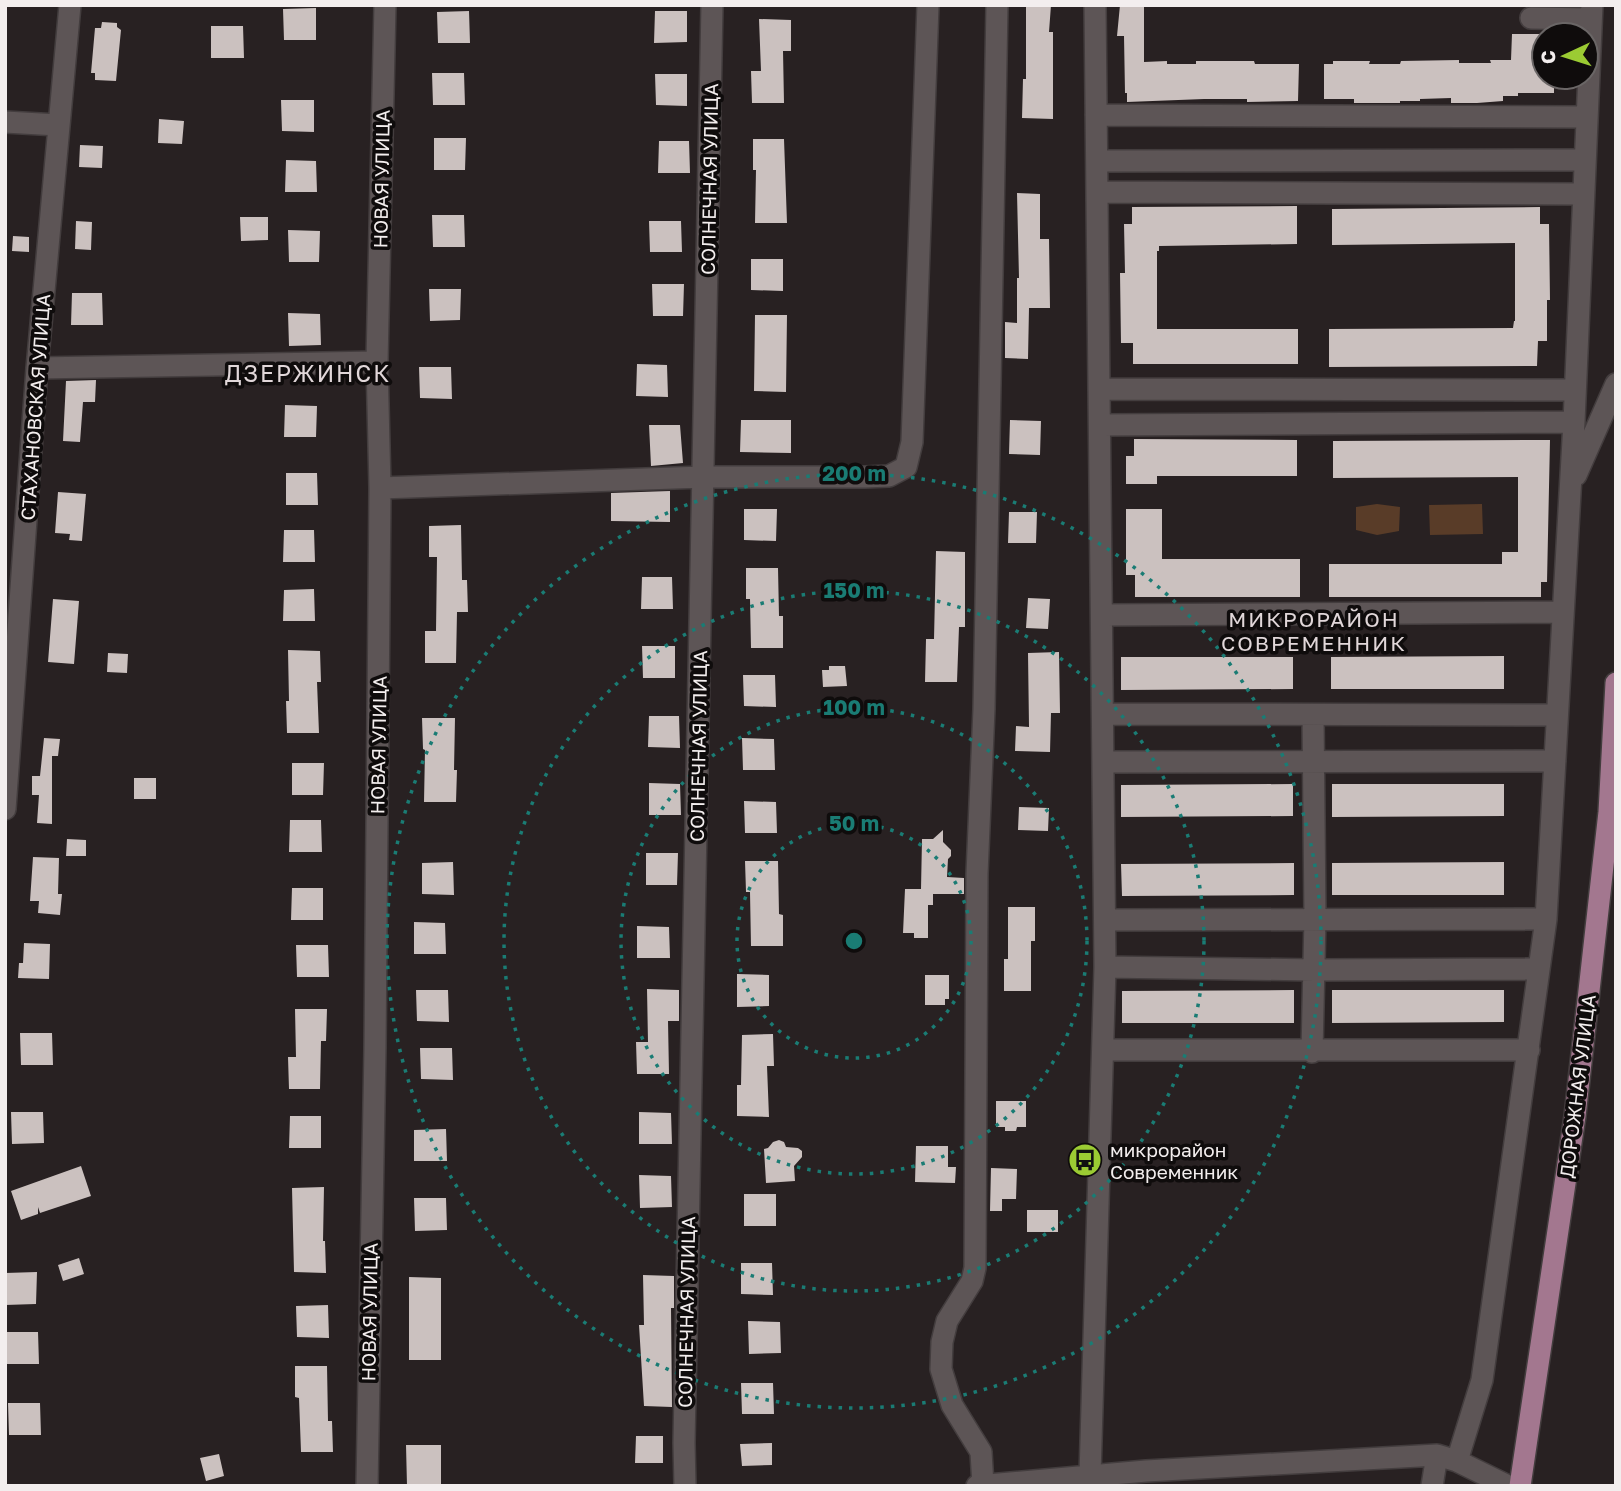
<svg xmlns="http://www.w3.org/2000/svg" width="1621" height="1491" font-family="'Golos Text',sans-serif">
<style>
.green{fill:#593c28}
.building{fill:#cbc1bf}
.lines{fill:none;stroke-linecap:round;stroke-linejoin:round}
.minor-casing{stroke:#433d3e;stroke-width:24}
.major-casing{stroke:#433d3e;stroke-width:24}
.minor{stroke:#5d5556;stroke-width:21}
.major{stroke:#a3778f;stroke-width:21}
.ring{fill:none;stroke:#1a7c74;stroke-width:3.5;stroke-dasharray:3.5 7}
.labels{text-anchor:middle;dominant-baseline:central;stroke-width:7;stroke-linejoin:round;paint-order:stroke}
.street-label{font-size:19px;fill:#f3eeee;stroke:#0f0c0c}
.poi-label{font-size:19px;fill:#f3eeee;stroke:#0f0c0c;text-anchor:start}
.neighbourhood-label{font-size:21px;letter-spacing:2px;fill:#e1d7d9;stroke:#0f0c0c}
.quarter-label{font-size:23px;letter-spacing:2px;fill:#e1d7d9;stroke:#0f0c0c}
.centre{fill:#1a7c74;stroke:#0f0c0c;stroke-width:3.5}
.ring-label{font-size:21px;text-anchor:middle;font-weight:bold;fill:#1a7c74;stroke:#0f0c0c;stroke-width:7;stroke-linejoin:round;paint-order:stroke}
</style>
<rect width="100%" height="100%" fill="#282122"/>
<!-- green -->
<path class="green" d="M1377 504 1400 507 1399 531 1377 535 1356 530V507Z
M1482 504 1483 534 1430 535 1429 505Z"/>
<!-- building -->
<path class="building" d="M1026 5H1051L1049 32H1053V119L1022 118 1023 79H1026Z
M1120 5H1144V62L1167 61V64H1196V61H1254L1255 64H1299L1298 101 1247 102V99H1204L1127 102V93H1125L1124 36H1117Z
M316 8V40H284L283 9Z
M469 11 470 43H438L437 12Z
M655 11H687V42L654 43Z
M759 19 791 20V51H783L784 103H752L751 71H761Z
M102 22 117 23V27L121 30 116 81 95 80V73H91L95 28H101Z
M211 26H243L244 58H211Z
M1512 34H1544V77H1554V93H1518V96H1503V101L1477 103H1451V98L1420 99V101H1400V103H1354V99H1324V64H1333V61H1370L1369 64H1400L1401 61 1459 60V63H1491L1490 60H1511Z
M432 73H464L465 105H433Z
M655 74H687V106L656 105Z
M281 100H314V132L282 131Z
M159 119 184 121 182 144 158 143Z
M434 138H466L465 170H434Z
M753 139H784L787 223H755L756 170H753Z
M659 141H689L690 173H658Z
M80 145 103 146 102 168 79 167Z
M286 160 316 161 317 192H285Z
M1017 193 1040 194V239H1049L1050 308H1029L1028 359 1005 358V322L1017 323V278H1019Z
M1297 206V244L1159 246V251H1157V329H1298V364H1133V343H1121L1120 273H1125L1124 224H1132V207Z
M1540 207V224H1549L1550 300H1547V341H1538L1537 366 1329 367V329L1513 328 1514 321H1515V243L1332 245V209Z
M432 215H464L465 247H433Z
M240 217H268V240L241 241Z
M76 221 92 222 91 250 75 249Z
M649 221H681L682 252H650Z
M288 230 320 231 319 262H289Z
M13 236 29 237V252L12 251Z
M751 259H783V291L751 290Z
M652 284H684L683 316H653Z
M429 289H461L460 320 430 321Z
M72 293H102L103 325H71Z
M288 313 320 314 321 345 289 346Z
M755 315H787L786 392 754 391Z
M637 364 667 365 668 397 636 396Z
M419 367H451L452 399 420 398Z
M96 380 95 402H83L80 442 63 441 66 381Z
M285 405 317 406 316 437H284Z
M741 420H791V453L740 452Z
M1010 420 1041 421 1040 455 1009 454Z
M649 425H680L683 463 651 466Z
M1134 439 1297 440V476H1157V484H1126V456H1134Z
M1550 440 1547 582H1541V597H1329V564H1502V552H1518V477L1333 478V441Z
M286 473H317L318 505H286Z
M670 491V522L611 521V493Z
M58 492 86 494 82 541 69 540 70 534 55 533Z
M744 509H777L776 541 744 540Z
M1126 509H1162V559H1300V597H1135V575H1126Z
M1009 512H1037L1036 543H1008Z
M461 525 462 580H467L468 612H457L456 663H425V631H436L437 557H429V526Z
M284 530H314L315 562H283Z
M936 551 965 552V627H959L957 682H925L926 639H934Z
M746 568H778L779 616H783V648H751L750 599H746Z
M642 577H672L673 609H641Z
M314 589 315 621H283L284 590Z
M1028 598 1050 599 1048 629 1026 628Z
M53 599 79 601 74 664 48 662Z
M642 646H675V678H643Z
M288 650 320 651 321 682H317L319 733H287L286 701H289Z
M1059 652 1060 713H1051L1050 752 1015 751 1016 726 1029 727 1028 653Z
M108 653 128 654 127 673 107 672Z
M1504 656V689H1331V657Z
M1121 657H1293V689L1121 690Z
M829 666H845L847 686 823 687 822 670H829Z
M743 675H775L776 707 744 706Z
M649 716H679L680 748 648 747Z
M422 718H455L454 770H457L456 802H424L425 750 423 749Z
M44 738 60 739 58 756H52V824L37 823 39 795H32V776H40Z
M742 738 774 739 775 770H743Z
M292 763H324L323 795H292Z
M134 778H156V799H134Z
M649 783 680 784 681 815H649Z
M1293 784V816L1121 817V785Z
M1332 784H1504V816L1332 817Z
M744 801 776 802 777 833H745Z
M1019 807 1049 808 1048 831 1018 830Z
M290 820H321L322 852H289Z
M943 830V842L951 850V856L948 859 947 877 964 878V894H933V905H928V938H914V933H903L905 889H921L922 839H933Z
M67 839 86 840V856H66Z
M646 853H678L677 885H646Z
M33 857 59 858 58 894H62L60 915 38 913 39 901H30Z
M745 861H778L779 914 783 915V946H751L750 892H746Z
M453 862 454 895 422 894V863Z
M1504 862V895H1332V863Z
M1294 863V895L1122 896 1121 864Z
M292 888H323V920H291Z
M1008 907H1035V941H1031V991H1004V959H1008Z
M414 922 445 923 446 954H414Z
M637 926 669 927 670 958H637Z
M24 943 50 944 49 979 18 978 19 963H23Z
M296 945H328L329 977H297Z
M737 974 769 975V1006L737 1007Z
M925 975H949V999H945V1005H925Z
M647 989 679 990V1021H668L669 1074H637L636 1042H648Z
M416 990H448L449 1022 417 1021Z
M1294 990V1023H1122V991Z
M1332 990H1504V1022L1332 1023Z
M295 1009H327L326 1041H321L320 1089H289L288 1057H296Z
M20 1033H52L53 1065H21Z
M773 1034 774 1066H767L769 1117 737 1116V1085H741L742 1035Z
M420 1048H452L453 1080 421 1079Z
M996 1101H1026V1127H1017L1016 1131H1005V1127H996Z
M11 1112H43L44 1143 12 1144Z
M639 1112 671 1113 672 1144H639Z
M290 1116H321V1148H289Z
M446 1129 447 1161H414V1130Z
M779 1140 784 1142 786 1147 798 1148 802 1151V1157L794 1166 795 1181 766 1183 764 1149 768 1148 773 1142Z
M916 1146H948V1167H956L955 1183 915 1182Z
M81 1166 91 1196 40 1213 38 1207V1214L21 1220 11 1191Z
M991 1168 1017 1169 1016 1199H1002V1211H990Z
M639 1175 671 1176 672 1207 640 1208Z
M324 1187 323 1241H325L326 1273 294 1272 292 1188Z
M744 1194H776V1226H744Z
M414 1198H446L447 1230 415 1231Z
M1027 1210H1058V1232H1027Z
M79 1258 84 1274 63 1281 58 1265Z
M741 1263H772L773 1295 741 1294Z
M37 1272 36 1304 5 1305V1273Z
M643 1275 674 1276V1308H671L672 1407 644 1406 639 1325H644Z
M409 1277 441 1278V1360H409Z
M328 1305 329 1338 297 1337 296 1306Z
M748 1321 780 1322 781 1353 749 1354Z
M6 1332H38L39 1364H7Z
M295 1366H327L328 1421H332L333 1452H301L299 1398 295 1397Z
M741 1383H773L774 1414H742Z
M8 1403H40L41 1435H9Z
M636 1436H663V1463H635Z
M772 1443V1465L742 1466 740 1444Z
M406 1445H441V1486H407Z
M219 1454 224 1476 206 1481 200 1458Z"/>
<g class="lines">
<defs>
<path id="minor" d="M1531 18 1591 19
M1096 115 1586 117
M5 122 58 125
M1097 161 1584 160
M1097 192 1583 194
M37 368 377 362
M1100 389 1575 390
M1100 425 1574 422
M1576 475 1616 384
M380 488 703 477H865L889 476 906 467 912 442 928 5
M1103 615 1562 612
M1104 714 1557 715
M1104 762 1555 761
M5 809 37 368 70 5
M1105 920 1546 919
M1105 967 1314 970 1538 969
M1103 1050H1529
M1312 1052 1315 918 1313 715
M1457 1461 1482 1380 1546 919 1574 422 1592 5
M1090 1475 1105 967 1095 5
M983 1485 981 1452 952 1405 941 1369 942 1342 947 1321 972 1281 975 1268 977 874 984 709 997 5
M367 1486 375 1048 380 488 377 362 385 5
M685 1486 684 1443 712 5
M977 1486 1146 1471 1437 1455 1457 1461 1508 1486
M1432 1486 1437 1455"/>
<path id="major" d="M1520 1486 1575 1116 1609 812 1616 683"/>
</defs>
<!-- minor casing -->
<use href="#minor" class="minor-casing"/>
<!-- major casing -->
<use href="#major" class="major-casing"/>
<!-- minor -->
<use href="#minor" class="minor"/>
<!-- major -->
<use href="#major" class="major"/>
</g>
<!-- distance rings -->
<g class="ring">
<circle cx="854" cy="941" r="117"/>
<circle cx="854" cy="941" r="233"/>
<circle cx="854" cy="941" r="350"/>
<circle cx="854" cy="941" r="467"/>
</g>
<!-- icons -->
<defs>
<symbol id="bus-disc" viewBox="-11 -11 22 22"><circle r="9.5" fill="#9bcb33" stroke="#0f0c0c"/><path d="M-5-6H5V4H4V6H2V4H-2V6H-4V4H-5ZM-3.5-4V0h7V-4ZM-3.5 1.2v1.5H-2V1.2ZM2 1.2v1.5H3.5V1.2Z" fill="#111"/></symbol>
</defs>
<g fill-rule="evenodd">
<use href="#bus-disc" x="1066" y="1141" width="38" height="38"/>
</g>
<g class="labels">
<!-- street labels -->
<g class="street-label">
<text transform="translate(381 179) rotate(-89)">НОВАЯ УЛИЦА</text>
<text transform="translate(709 179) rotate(-89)">СОЛНЕЧНАЯ УЛИЦА</text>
<text transform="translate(35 407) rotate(-86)">СТАХАНОВСКАЯ УЛИЦА</text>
<text transform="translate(378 745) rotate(-89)">НОВАЯ УЛИЦА</text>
<text transform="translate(698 746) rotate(-89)">СОЛНЕЧНАЯ УЛИЦА</text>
<text transform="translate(1577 1086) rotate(-83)">ДОРОЖНАЯ УЛИЦА</text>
<text transform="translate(369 1312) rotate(-89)">НОВАЯ УЛИЦА</text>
<text transform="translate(686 1312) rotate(-89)">СОЛНЕЧНАЯ УЛИЦА</text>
</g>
<!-- poi labels -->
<g class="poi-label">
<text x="1110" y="1149">микрорайон<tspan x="1110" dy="22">Современник</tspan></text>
</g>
<!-- neighbourhood labels -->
<g class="neighbourhood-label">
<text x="1314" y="619">МИКРОРАЙОН<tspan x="1314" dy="24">СОВРЕМЕННИК</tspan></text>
</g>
<!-- quarter labels -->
<g class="quarter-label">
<text x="308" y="373">ДЗЕРЖИНСК</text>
</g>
</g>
<circle cx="854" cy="941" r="10" class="centre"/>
<g class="ring-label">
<text x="854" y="481">200 m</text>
<text x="854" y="598">150 m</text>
<text x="854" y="715">100 m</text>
<text x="854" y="831">50 m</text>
</g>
<!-- border -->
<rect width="1621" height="1491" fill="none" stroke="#f3eeee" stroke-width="14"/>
<!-- north arrow -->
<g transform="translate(1565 56) rotate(266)"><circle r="33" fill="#0f0c0c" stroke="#6a6666" stroke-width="2"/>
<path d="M0-5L12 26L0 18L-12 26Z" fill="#9bcb33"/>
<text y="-10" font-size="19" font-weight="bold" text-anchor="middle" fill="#f3eeee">С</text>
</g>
</svg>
